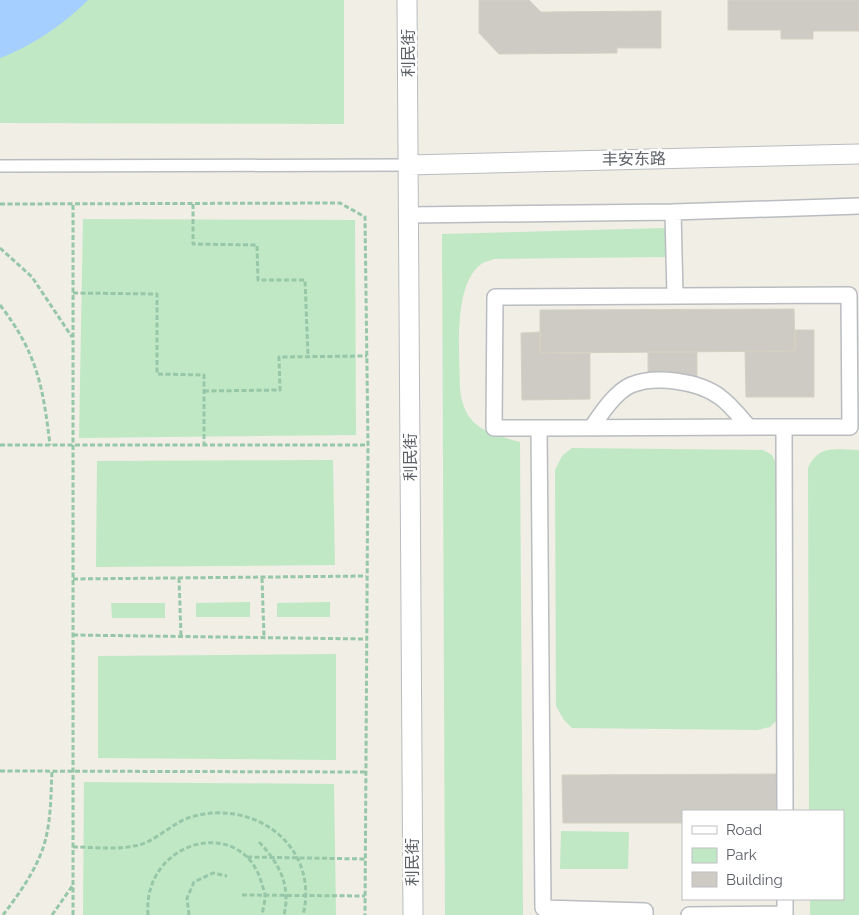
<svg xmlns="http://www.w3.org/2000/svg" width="859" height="915" font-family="Raleway,'Noto Sans SC',sans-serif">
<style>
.green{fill:#c0e8c4}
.water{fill:#a5cfff}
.building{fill:#cdcbc4;stroke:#d5d1c2}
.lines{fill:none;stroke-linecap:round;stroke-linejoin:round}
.pedestrian-casing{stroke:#b9bcc1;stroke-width:14}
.minor-casing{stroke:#b9bcc1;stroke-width:18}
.tertiary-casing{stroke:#b9bcc1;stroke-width:21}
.path{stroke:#97c7a9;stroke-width:3;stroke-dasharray:5 2.5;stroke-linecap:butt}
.pedestrian{stroke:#fff;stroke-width:11}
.minor{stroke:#fff;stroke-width:15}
.tertiary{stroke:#fff;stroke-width:19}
.labels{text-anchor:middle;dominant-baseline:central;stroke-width:5;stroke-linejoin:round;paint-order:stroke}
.street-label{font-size:16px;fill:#5c6066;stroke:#fff}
</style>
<rect width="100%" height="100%" fill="#f0eee5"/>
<!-- green -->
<path class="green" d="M0 0H344V124L0 123Z
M83 219 355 220 356 435 79 438Z
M665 228V257L494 259C489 261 483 262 480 265 452 288 460 357 460 390 465 428 487 433 520 442L523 915H445L442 234Z
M572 448 763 450 772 455 777 465 776 721 770 727 757 730 572 728 564 720 556 706 555 470 562 456Z
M859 450V915H810V899H843V811H809L808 468C819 444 836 450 859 450Z
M333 460 335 565 96 567 97 461Z
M250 602V617H196V603Z
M330 602V617H277V603Z
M111 603H165V618H112Z
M336 654V760L98 758V656Z
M84 782 334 784 336 915H83Z
M561 831 629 832 628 869H560Z"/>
<!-- water -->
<path class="water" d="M0 0H88C64 24 32 46 0 58Z"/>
<!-- building -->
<path class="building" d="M479 0H529L541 12 661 11V48H617V53L499 54 479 33Z
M728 0H859V31H813V39H781V30H728Z
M794 309 795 351 540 353V310Z
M795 330H814V397H746L745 351H795Z
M540 332V353H590V399L522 400 521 333Z
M648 352H697V386L648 387Z
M780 774V811H683V823H563L562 775Z"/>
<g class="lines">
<defs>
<path id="pedestrian" d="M0 166 408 165"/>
<path id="minor" d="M673 212 675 296
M409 215 673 212 859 206
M592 427C601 414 615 392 631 385 655 375 699 381 720 397 731 405 740 417 749 427
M539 428H494L495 297 849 295 850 427H784
M645 915V911L543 908 539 428 784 427 785 811
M689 915 785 914V899"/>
<path id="tertiary" d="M407 0 413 915
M408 165 859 154"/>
</defs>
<!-- pedestrian casing -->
<use href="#pedestrian" class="pedestrian-casing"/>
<!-- minor casing -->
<use href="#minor" class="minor-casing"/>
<!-- tertiary casing -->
<use href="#tertiary" class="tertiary-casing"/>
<!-- path -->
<path class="path" d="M0 204 340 203 365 217 368 445 365 915
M193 204V244L257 245 258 280H305L308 356
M0 248 32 277 72 337
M73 293 157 294V374L204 375V445
M0 305C37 353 43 386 50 445
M204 391 280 390 279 357 367 356
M0 445H368
M179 578 181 636
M262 578 264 637
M73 579 366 576
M73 635 365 639
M0 771 366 772
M259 842C279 863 291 885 284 915
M73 847C93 847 115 850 134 846 155 843 171 823 191 817 254 798 320 846 303 915
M247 857 365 859
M242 895 365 896
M3 915C21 891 41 864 47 833 51 813 51 792 52 771
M52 915 73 885
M73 915V205
M148 915C142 841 240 814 261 881 262 886 265 891 265 896 265 902 263 909 262 915
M189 915 187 898 194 882 213 873 227 876"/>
<!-- pedestrian -->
<use href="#pedestrian" class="pedestrian"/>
<!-- minor -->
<use href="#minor" class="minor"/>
<!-- tertiary -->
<use href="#tertiary" class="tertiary"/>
</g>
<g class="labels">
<!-- street labels -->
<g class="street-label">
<text transform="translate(408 53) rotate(-90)">利民街</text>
<text transform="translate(634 159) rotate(-1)">丰安东路</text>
<text transform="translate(410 457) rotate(-90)">利民街</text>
<text transform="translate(412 862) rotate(-90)">利民街</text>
</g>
</g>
<!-- legend -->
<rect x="682" y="810" width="162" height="90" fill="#ffffff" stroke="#bebfc2"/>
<rect x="692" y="826" width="25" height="8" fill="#ffffff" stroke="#bebfc2"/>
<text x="726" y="835" font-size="15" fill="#5c6066">Road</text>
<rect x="692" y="848" width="25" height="15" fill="#c0e8c4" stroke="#bebfc2"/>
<text x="726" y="860" font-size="15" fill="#5c6066">Park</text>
<rect x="692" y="872" width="25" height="15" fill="#cdcbc4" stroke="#bebfc2"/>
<text x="726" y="885" font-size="15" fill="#5c6066">Building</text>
</svg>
